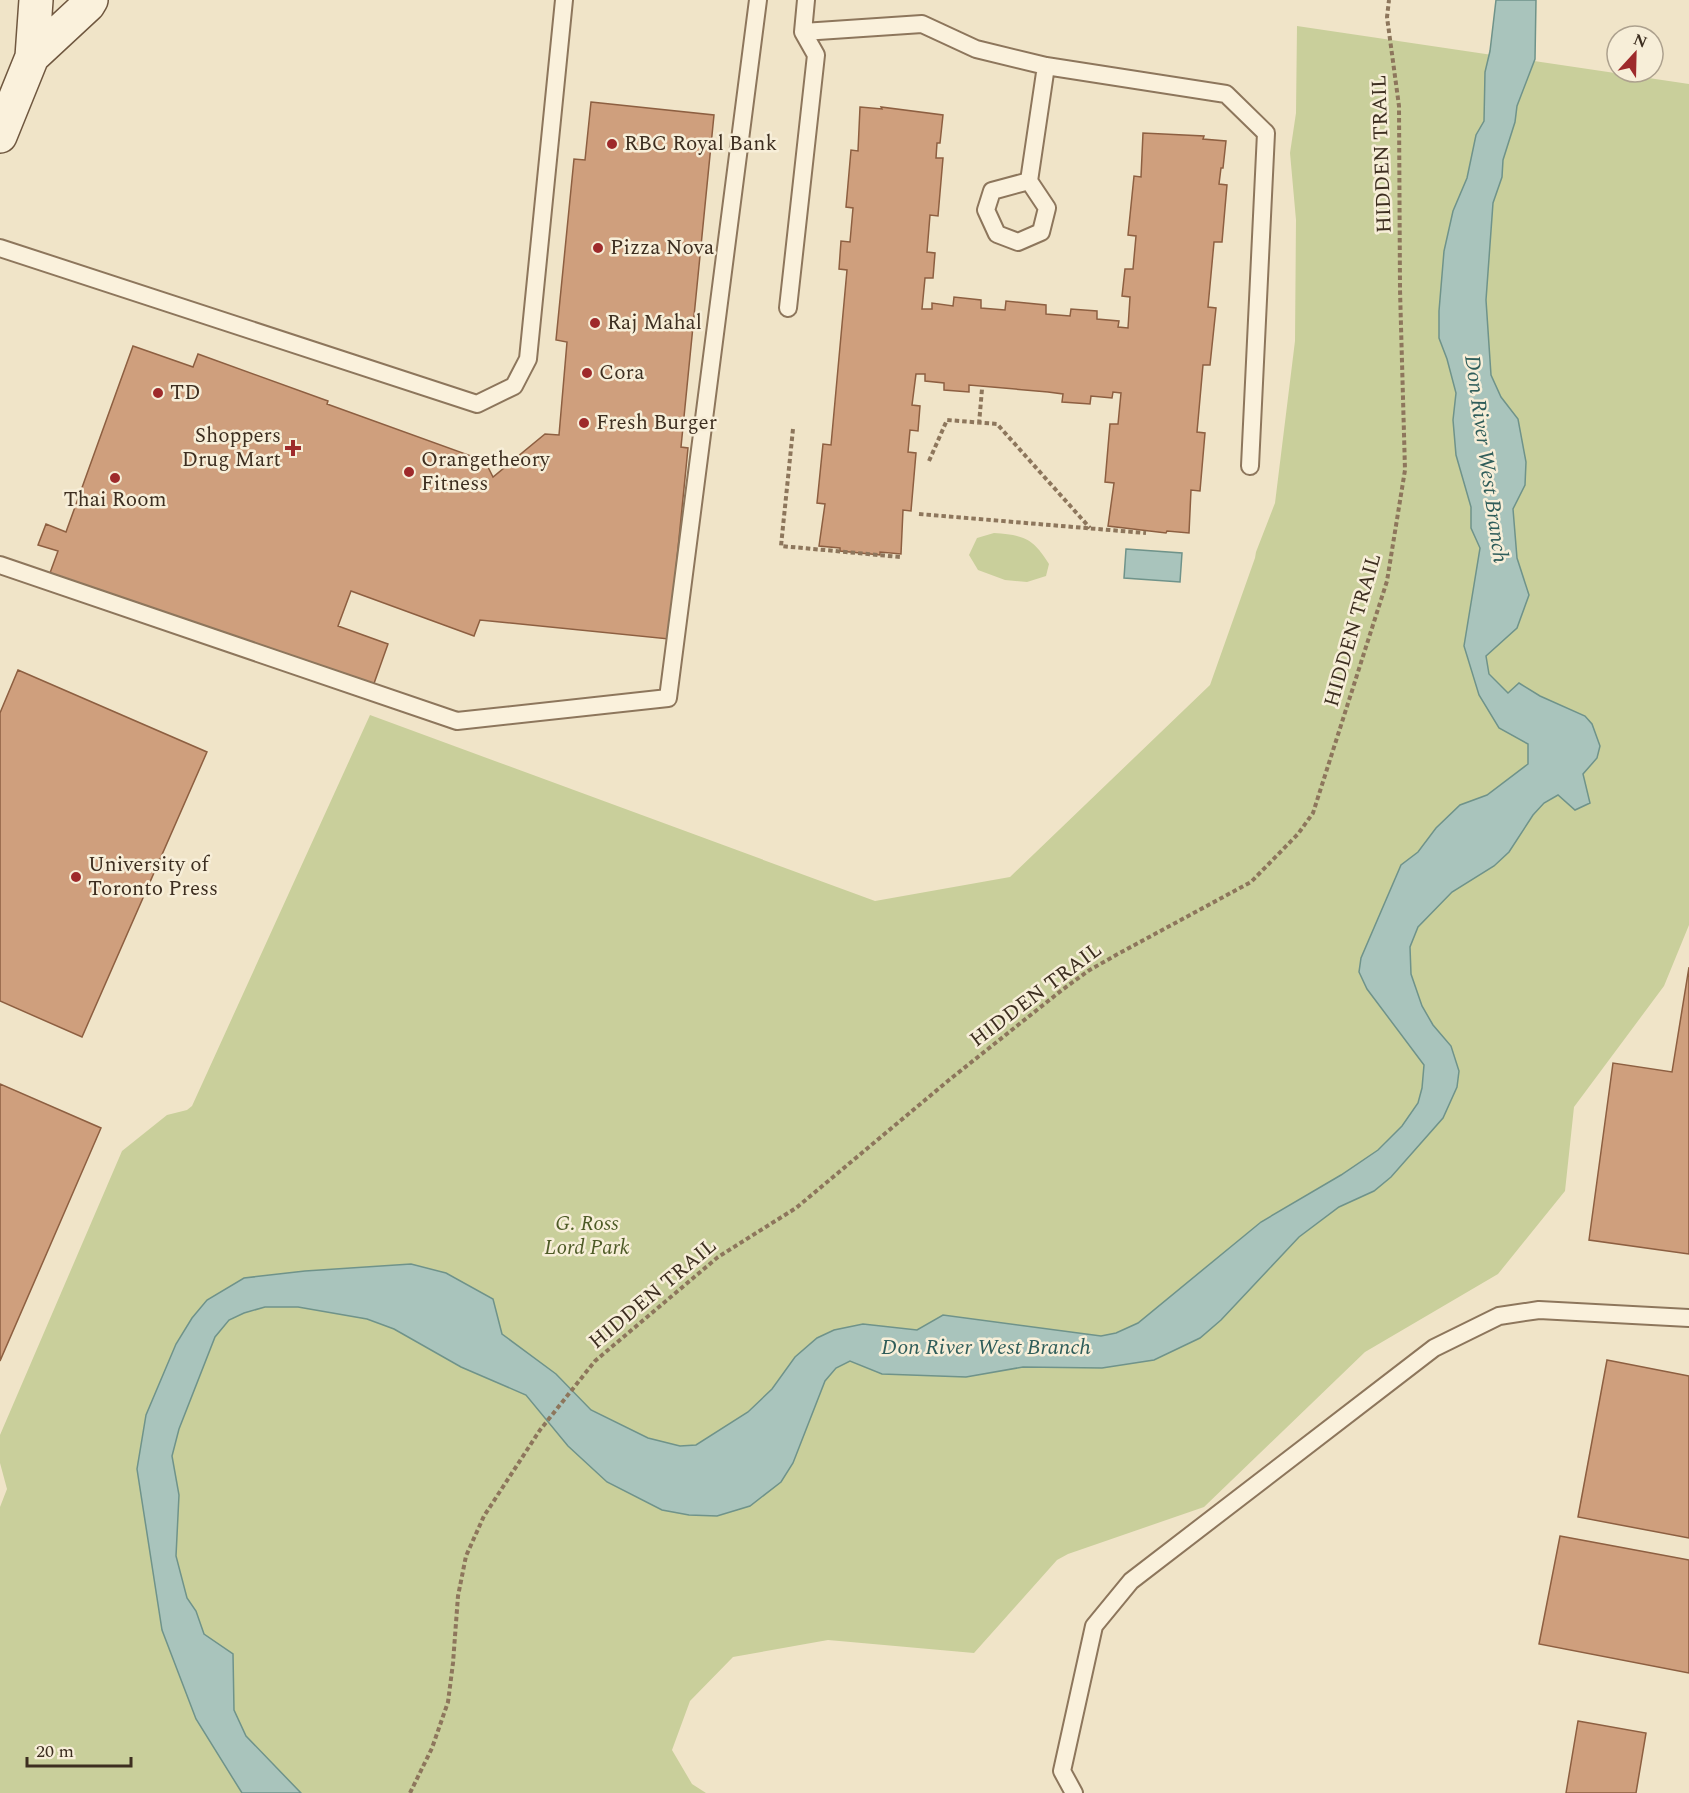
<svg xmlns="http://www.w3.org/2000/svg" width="1689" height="1793" font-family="Spectral,serif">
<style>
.green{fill:#c9cf9b}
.water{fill:#a9c4bc;stroke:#6f938a;stroke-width:1.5}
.building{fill:#cf9f7d;stroke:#8d5f41;stroke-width:1.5}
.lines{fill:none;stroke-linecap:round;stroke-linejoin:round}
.lane-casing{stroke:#8d765c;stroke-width:20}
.secondary-casing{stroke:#6f573f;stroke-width:36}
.path{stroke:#8d765c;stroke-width:4;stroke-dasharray:4.5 3;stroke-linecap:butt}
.lane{stroke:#faf1dc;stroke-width:16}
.secondary{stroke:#faf1dc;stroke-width:33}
.poi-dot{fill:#9e2a2b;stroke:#f7eed8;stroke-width:2}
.labels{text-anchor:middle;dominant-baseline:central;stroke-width:5;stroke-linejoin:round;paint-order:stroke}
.poi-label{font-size:21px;fill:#3d2e20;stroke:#f7eed8;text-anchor:start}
.street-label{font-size:21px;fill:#3d2e20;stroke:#f7eed8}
.park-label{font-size:21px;font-style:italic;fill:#4d5a26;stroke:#f7eed8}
.water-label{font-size:22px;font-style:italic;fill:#2f5d5a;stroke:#f7eed8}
</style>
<rect width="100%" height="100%" fill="#f0e4c8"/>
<!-- green -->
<path class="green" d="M1297 26 1689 84V925L1664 986 1574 1107 1565 1191 1498 1274 1365 1352 1204 1507 1068 1554 1057 1560 974 1653 828 1640 733 1657 690 1701 672 1750 692 1784 706 1793H0V1507L7 1489 0 1463V1435L122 1151 167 1115 187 1110 192 1106 370 715 875 901 1010 877 1210 685 1255 558 1256 552 1275 503 1295 341 1296 220 1290 153 1296 113Z
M994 533C1024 535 1033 538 1049 564L1046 576 1027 582 1005 580 978 570 969 555 977 538Z"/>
<!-- water -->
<path class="water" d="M1496 0H1536L1535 59 1517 106 1515 122 1503 160 1502 177 1493 203 1486 300 1491 375 1501 397 1518 419 1526 462 1525 485 1513 509 1517 558 1529 595 1517 628 1486 656 1489 674 1508 693 1519 683 1540 696 1585 716 1592 724 1600 746 1597 758 1583 774 1590 803 1575 810 1558 795 1544 803 1533 815 1509 852 1494 866 1452 892 1418 927 1410 947 1411 974 1422 1006 1433 1025 1451 1046 1459 1071 1457 1087 1443 1118 1391 1177 1374 1191 1339 1207 1299 1237 1221 1320 1200 1338 1154 1360 1102 1368 1023 1367 966 1377 882 1374 850 1361 836 1368 825 1381 793 1463 781 1482 750 1506 717 1516 689 1515 662 1510 607 1482 568 1446 526 1395 461 1367 394 1329 367 1319 298 1307H265L244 1313 229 1320 215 1337 179 1429 172 1456 179 1495 176 1556 187 1598 196 1611 204 1634 233 1654 234 1710 246 1736 301 1793H242L196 1719 162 1630 137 1469 146 1415 176 1344 192 1318 207 1300 244 1278 305 1271 411 1264 446 1273 493 1299 502 1334 556 1374 591 1410 648 1438 680 1446 696 1445 748 1412 772 1389 795 1357 817 1338 834 1330 863 1324 917 1330 943 1315 1101 1336 1116 1333 1138 1323 1261 1222 1341 1175 1378 1150 1402 1126 1418 1103 1422 1088 1424 1065 1367 989 1359 972 1361 958 1401 865 1418 852 1436 828 1460 805 1487 795 1528 764V744L1499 728 1479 695 1464 646 1480 548 1471 528V507L1456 455 1453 420 1456 393 1447 359 1439 338V311L1444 251 1453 211 1467 178 1476 135 1484 121 1485 72 1490 51Z
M1126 549 1182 553 1180 582 1124 578Z"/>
<!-- building -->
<path class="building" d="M591 102 714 115 681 447 688 448 669 639 480 620 474 636 351 591 338 626 388 644 372 689 50 573 58 551 38 545 46 524 66 532 133 346 193 367 198 354 328 401 327 404 485 461 493 477 545 434 559 435 567 342 556 340 574 159 585 160Z
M860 107 882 109 881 107 943 115 940 143H937L936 158H943L938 216 930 215 927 252 935 253 933 278H925L922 309H932V303L953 306 954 297 981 300V308L1005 310 1006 301 1046 305V314L1070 316 1071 309 1097 311V319L1119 321 1118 327 1128 328 1130 297 1122 296 1125 269H1133L1136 236 1128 235 1134 176 1141 177 1143 133 1204 136 1203 139 1226 141 1223 168H1221L1219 184 1227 185 1222 242H1214L1208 307 1216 308 1210 365H1203L1197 432 1205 433 1200 491 1191 490 1189 533 1167 531 1166 533 1108 526 1114 483 1105 482 1110 424H1118L1121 393 1113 392 1112 398 1091 396 1090 404 1062 402 1063 394 1048 392 969 385V392L944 390V383L925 381V374H916L912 405 920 406 918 431 910 430 908 452 916 453 911 511 903 510 901 554 880 552V555L840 551V548L819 546 825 504 817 503 823 444 831 445 847 270 839 269 841 241 850 242 853 208 846 207 851 150 858 151Z
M18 670 207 752 82 1037 0 1001V713Z
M1689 967V1254L1589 1240 1613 1063 1672 1072Z
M0 1084 101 1128 0 1361Z
M1607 1360 1689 1376V1538L1578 1517Z
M1560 1536 1689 1560V1673L1539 1644Z
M1578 1721 1646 1733 1636 1793H1566Z"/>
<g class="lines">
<defs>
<path id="lane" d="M806 0 803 32 922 24 976 49 1046 66 1226 94 1266 133 1250 466
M1029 181 992 191 986 210 997 234 1018 242 1041 232 1047 208 1029 181 1046 66
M0 248 477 404 514 386 528 359 564 0
M788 308 816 55 803 32
M0 565 457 721 668 698 758 0
M1074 1793 1062 1771 1094 1626 1131 1581 1434 1348 1499 1316 1539 1310 1689 1318"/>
<path id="secondary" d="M32 57 88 5 91 0
M0 136 32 57 36 0"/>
</defs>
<!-- lane casing -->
<use href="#lane" class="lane-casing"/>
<!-- secondary casing -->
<use href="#secondary" class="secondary-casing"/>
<!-- path -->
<path class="path" d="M979 424 982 389
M793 429 781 546 900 557
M929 461 947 420 997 424 1090 528
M919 514 1146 533
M410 1793 432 1748 448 1702 453 1663 458 1596 466 1556 484 1516 540 1430 595 1361 718 1257 796 1208 949 1080 1062 990 1088 971 1116 955 1251 882 1298 834 1313 813 1387 581 1405 470 1400 290 1399 106 1387 17 1389 0"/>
<!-- lane -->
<use href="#lane" class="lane"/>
<!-- secondary -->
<use href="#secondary" class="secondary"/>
</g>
<!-- markers -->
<g class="poi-dot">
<circle cx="612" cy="144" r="6"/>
<circle cx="598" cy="248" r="6"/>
<circle cx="595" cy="323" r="6"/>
<circle cx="587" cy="373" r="6"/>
<circle cx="158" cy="393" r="6"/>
<circle cx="584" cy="423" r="6"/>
<path d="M290 439h6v6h6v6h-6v6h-6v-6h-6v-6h6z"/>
<circle cx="409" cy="472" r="6"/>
<circle cx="115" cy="478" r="6"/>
<circle cx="76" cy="877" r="6"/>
</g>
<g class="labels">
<!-- poi labels -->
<g class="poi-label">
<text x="624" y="144">RBC Royal Bank</text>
<text x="610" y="248">Pizza Nova</text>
<text x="607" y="323">Raj Mahal</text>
<text x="599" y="373">Cora</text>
<text x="170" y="393">TD</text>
<text x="596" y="423">Fresh Burger</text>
<text x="281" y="436" text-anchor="end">Shoppers<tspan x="281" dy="24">Drug Mart</tspan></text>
<text x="421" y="460">Orangetheory<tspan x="421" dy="24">Fitness</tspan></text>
<text x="115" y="500" text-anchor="middle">Thai Room</text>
<text x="88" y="865">University of<tspan x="88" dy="24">Toronto Press</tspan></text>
</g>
<!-- street labels -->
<g class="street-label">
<text transform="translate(1382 154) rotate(-92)">HIDDEN TRAIL</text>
<text transform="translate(1353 630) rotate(-74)">HIDDEN TRAIL</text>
<text transform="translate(1036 995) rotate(-37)">HIDDEN TRAIL</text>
<text transform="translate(653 1294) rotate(-40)">HIDDEN TRAIL</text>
</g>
<!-- park labels -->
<g class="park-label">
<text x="587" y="1224">G. Ross<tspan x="587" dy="24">Lord Park</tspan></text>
</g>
<!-- water labels -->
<g class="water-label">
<text transform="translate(1486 459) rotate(82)">Don River West Branch</text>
<text x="986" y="1347">Don River West Branch</text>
</g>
</g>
<!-- north arrow -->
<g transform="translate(1635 54) rotate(22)"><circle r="28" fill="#f7eed8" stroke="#ada18e" stroke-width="1.5"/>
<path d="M0-4.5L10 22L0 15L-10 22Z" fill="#9e2a2b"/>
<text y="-9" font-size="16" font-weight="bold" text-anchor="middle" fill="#3d2e20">N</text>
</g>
<!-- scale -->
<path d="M27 1757v9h104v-9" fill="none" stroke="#3d2e20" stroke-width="3"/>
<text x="36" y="1757" font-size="18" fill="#3d2e20" stroke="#f7eed8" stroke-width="4.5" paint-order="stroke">20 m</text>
</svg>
